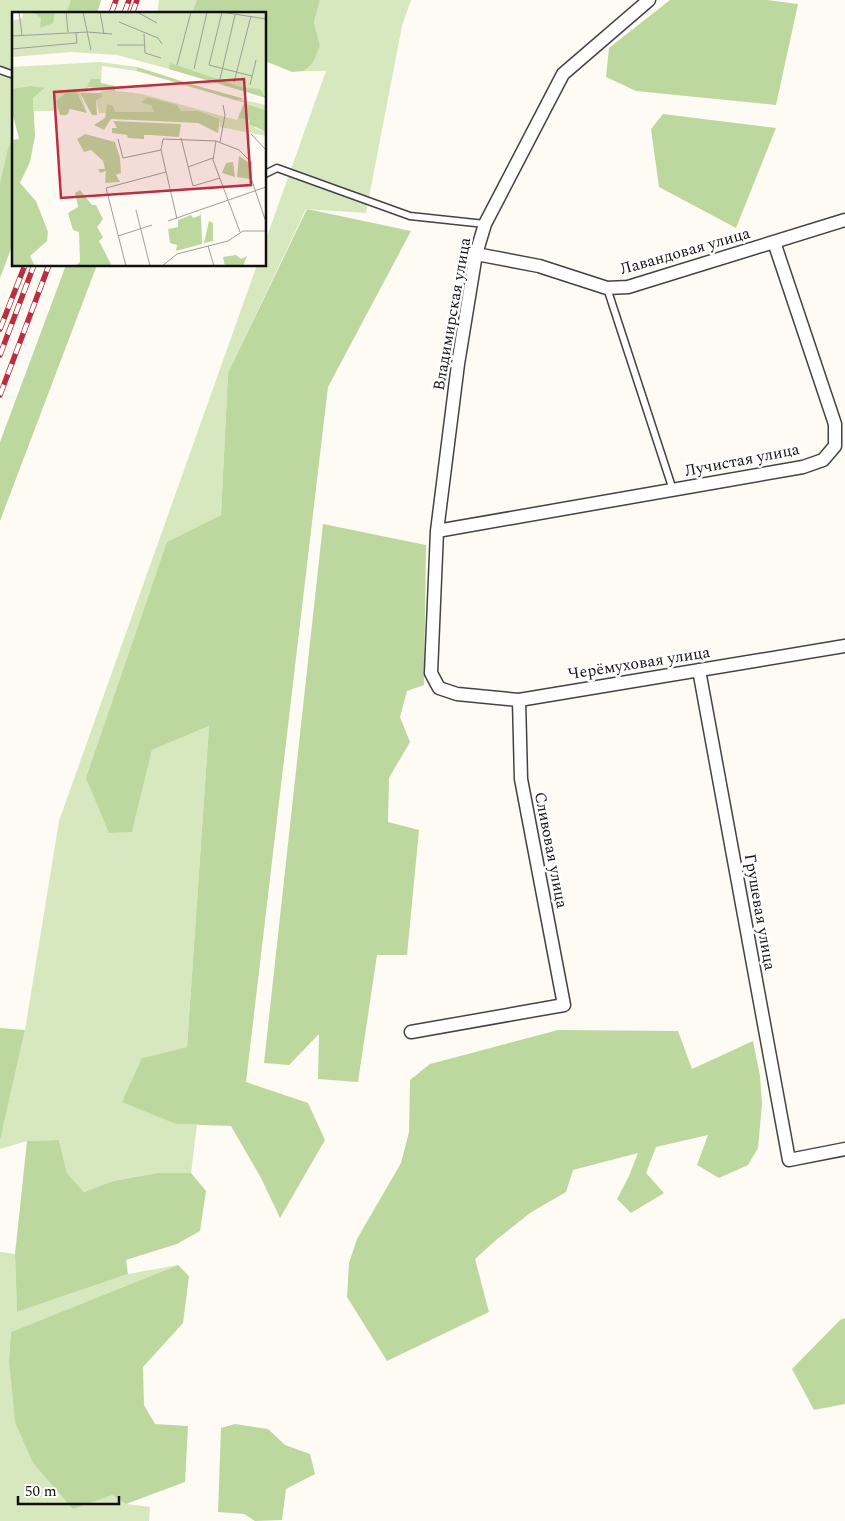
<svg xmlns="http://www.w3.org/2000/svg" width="845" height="1521" font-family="Spectral,serif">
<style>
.green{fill:#d7e8be}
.forest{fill:#bdd89e}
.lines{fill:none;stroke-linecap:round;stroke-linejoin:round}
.lane-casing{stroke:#434343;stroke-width:9}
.street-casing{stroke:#434343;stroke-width:15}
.lane{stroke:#fff;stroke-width:6}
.street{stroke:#fff;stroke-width:12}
.rail-casing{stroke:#ba2e40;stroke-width:5.5}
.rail{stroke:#fff;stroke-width:4;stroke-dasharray:11;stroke-linecap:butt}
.labels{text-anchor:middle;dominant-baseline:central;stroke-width:5;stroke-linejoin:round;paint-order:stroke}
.street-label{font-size:16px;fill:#101010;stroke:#fff}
.inset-road{fill:none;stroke:#9f9d99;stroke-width:1}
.view{fill:#ba2e40;fill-opacity:0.15;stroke:#ba2e40;stroke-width:2.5}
.inset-edge{fill:none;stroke:#101010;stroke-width:2.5}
</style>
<rect width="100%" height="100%" fill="#fefbf4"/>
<!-- green -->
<path class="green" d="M0 0H84L79 14H14V194L0 231Z
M159 0H197L192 14H157Z
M320 0H411L402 26 366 213 306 209 228 373 221 515 167 542 132 832 152 750 209 726 187 1047 142 1058 176 1124 197 1125 191 1173H157L113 1181 84 1192 67 1173 59 1140 27 1141 0 1149V1141L25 1030 59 821 257 265H265V242L326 71H304L313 63 320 46 314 22Z
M0 1252 15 1254 17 1312 128 1274 178 1265 11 1332 9 1361 112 1495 126 1504 150 1507 149 1521H0Z"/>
<!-- forest -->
<path class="forest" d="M71 0H101L97 14H66Z
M197 0H320L314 22 320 46 313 63 304 71 292 72 265 61V14L192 13Z
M670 0H767L798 4 776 105 636 91 606 77 609 48Z
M663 114 776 128 736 228 659 187 651 129Z
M14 135V241L0 278V183L8 149Z
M307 209 411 231 328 387 246 1082 308 1103 325 1140 280 1218 261 1178 231 1126 176 1124 122 1102 142 1058 187 1047 209 726 152 750 132 832 109 833 86 778 167 542 221 515 228 373Z
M66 265H97L0 521V442Z
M323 524 426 545 424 685 407 691 400 717 410 742 389 778 388 822 419 830 407 955H377L358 1082 318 1079 319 1034 289 1065 264 1063Z
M0 1028 25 1030 0 1141Z
M558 1030 678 1031 692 1069 753 1041 760 1076 762 1104 758 1148 748 1165 719 1178 697 1165 708 1135 656 1147 646 1173 664 1193 631 1213 617 1199 629 1176 638 1153 573 1170 566 1192 530 1213 496 1240 475 1259 489 1312 387 1361 347 1297 349 1263 357 1239 401 1163 409 1132 410 1080 430 1064Z
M59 1140 67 1173 84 1192 113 1181 157 1173H191L206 1191 200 1231 177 1244 126 1260 128 1274 17 1312 15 1254 27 1141Z
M178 1265 189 1276 183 1323 143 1367 144 1405 155 1424 188 1426 185 1482 126 1504 112 1495 73 1509 33 1463 15 1422 9 1361 11 1332Z
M845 1318V1404L814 1410 792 1369 840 1320Z
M235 1424 268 1429 285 1445 310 1454 315 1474 286 1489 282 1520 255 1521 244 1514 218 1512 221 1428Z"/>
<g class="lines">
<defs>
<path id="lane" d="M0 70 14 75
M265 174 277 168 410 216 485 224
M607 288 673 490"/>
<path id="street" d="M649 0 563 74 485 224 476 254 458 364 437 531 431 673 439 688 457 694 519 700 845 646
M476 254 539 266 607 288 628 287 845 220
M437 531 803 467 823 460 835 446V424L774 242
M699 670 789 1160 845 1149
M411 1032 564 1005 521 779 519 700"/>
</defs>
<!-- lane casing -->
<use href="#lane" class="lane-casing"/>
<!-- street casing -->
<use href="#street" class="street-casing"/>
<!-- lane -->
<use href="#lane" class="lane"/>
<!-- street -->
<use href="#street" class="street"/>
<defs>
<path id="rail" d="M111 14 116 0
M124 14 129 0
M132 14 137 0
M0 329 25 265
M0 355 34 265
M0 395 49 265"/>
</defs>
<!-- rail casing -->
<use href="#rail" class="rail-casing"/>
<!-- rail -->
<use href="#rail" class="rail"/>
</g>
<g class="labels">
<!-- street labels -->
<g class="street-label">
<text transform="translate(685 251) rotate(-16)">Лавандовая улица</text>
<text transform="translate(452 314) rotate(-80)">Владимирская улица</text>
<text transform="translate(742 460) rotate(-11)">Лучистая улица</text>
<text transform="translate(639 663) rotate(-9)">Черёмуховая улица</text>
<text transform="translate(551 850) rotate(79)">Сливовая улица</text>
<text transform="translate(760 912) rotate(80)">Грушевая улица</text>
</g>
</g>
<!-- overview -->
<g transform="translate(12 12)">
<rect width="254" height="254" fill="#fefbf4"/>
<path d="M11 0H254V83L105 43 59 40 0 45V9L10 6ZM88 50 125 55V59L90 54 89 71 79 67 75 80 68 81 75 100 65 80 46 94 45 99H22L21 86 33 76 0 77V55ZM88 77 130 82 225 108 226 106 238 108 243 116 254 120V124L208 115V107L187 99H169L139 93 143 100 87 101 84 88 89 81ZM223 86 254 93V98L223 88Z" fill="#d7e8be"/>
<path d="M21 0H43L41 11 28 16 29 6ZM158 51 232 76 248 77 254 86 157 57ZM125 55 182 73 233 87 223 88 125 59ZM79 67H88L89 71 103 74V79L75 75ZM19 74 33 76 21 86 23 124 18 150 8 171 24 189 36 220 35 229 18 244 23 254H0V128L7 127 0 99V77ZM65 80 75 101 58 97 55 103H48L44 89 54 81ZM68 81H89L90 85 84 88 85 103H80ZM135 85 165 93 169 99H187L208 107 206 121 186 111 99 107 92 118 82 113 93 106 95 92 101 94 103 100H142L139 93 129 91ZM232 91 254 98V120L237 112 238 108 226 106ZM101 109 169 112 167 125 138 123H132V127L116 126 115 123 100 121V116H105ZM73 122 103 130 108 146 109 161 104 163 108 170 93 171 94 159 88 161 86 157H93L91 149 79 138 72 140 65 127ZM227 144 239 152 238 167 225 165ZM221 150 223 165 210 161 214 151ZM68 178 80 193H84L91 207 85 215 91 225 87 229 100 254H63L68 250 67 220 61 218 56 201 66 195 63 181ZM179 203 181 206 189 203 190 232 164 239 165 233 158 231 156 217 166 215V208ZM197 209 201 211V229L192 231ZM224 243 229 247 235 244 231 254H213L211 245Z" fill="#bdd89e"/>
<path class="inset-road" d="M7 0 10 23M54 0 56 20M71 0 79 38M88 0 92 22M125 0 145 11M209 0 254 7M210 0 197 53 240 64M107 10 146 26 150 32M76 20 100 22M132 22 133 41 149 46M0 24 76 20M105 33H132M0 37 65 31 64 21M165 53 179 0M182 57 195 0M208 67 223 3M222 70 239 4M238 73 244 48M239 122 254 138M169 126 181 174 208 166M106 127 111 146 149 138M204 129 201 148 228 220M208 130 213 103 211 93M176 155 201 146M124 198 138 254M165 207 149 138 151 127 204 129 227 138 239 150V166L254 210M156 209 254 175M106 224 140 213M196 234 202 254M114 254 94 176 154 160M150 254 165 242 216 229 231 219H254"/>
<path class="view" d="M232 67 239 173 49 186 42 80Z"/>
<rect width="254" height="254" class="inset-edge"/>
</g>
<!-- scale -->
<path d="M18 1496v8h101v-8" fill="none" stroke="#101010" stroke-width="2.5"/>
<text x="25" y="1496" font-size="15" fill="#101010" stroke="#ffffff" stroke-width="4" paint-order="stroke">50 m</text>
</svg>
